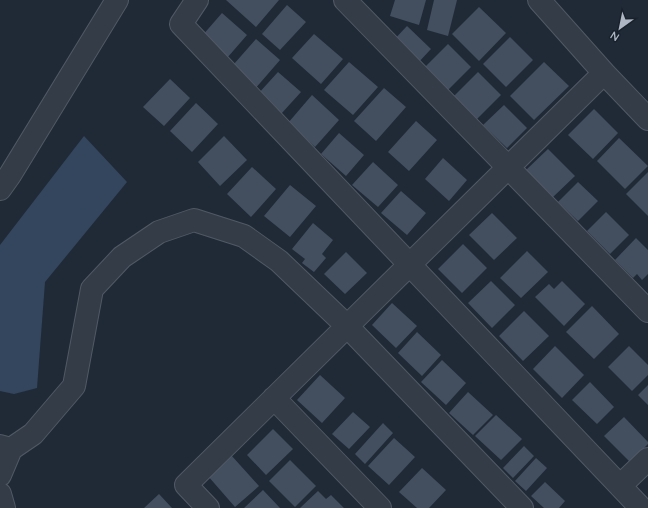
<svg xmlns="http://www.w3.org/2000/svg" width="648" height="508" font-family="Quicksand,sans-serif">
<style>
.water{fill:#34455e}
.building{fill:#434f5f}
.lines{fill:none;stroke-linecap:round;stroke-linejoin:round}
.minor-casing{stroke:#515965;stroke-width:24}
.minor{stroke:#343c48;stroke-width:22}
</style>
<rect width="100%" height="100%" fill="#202a37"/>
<!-- water -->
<path class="water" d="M84 136 127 182 45 282 37 388 14 394 0 391V245Z"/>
<!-- building -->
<path class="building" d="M226 0H279L256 27Z
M395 0H426L419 25 390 16Z
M434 0H457L448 36 427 30Z
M287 5 306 22 280 50 262 34Z
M479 7 506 33 479 61 452 34Z
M222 13 247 35 227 58 202 36Z
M407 26 431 49 416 65 392 42Z
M314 34 343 59 321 84 292 58Z
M510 37 533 60 506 87 483 64Z
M256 39 280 60 254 90 236 74 240 69 234 64Z
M448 44 471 67 448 90 425 67Z
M349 62 378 87 353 115 324 90Z
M544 62 569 86 534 120 510 96Z
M278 72 301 92 281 114 258 94Z
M478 72 501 95 477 119 454 96Z
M170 79 190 98 164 126 143 107Z
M384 88 406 107 376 141 354 121Z
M312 95 339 120 315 147 288 123Z
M196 103 218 124 192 152 170 131Z
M504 105 527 128 507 148 483 125Z
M594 109 618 133 593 159 568 135Z
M416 121 437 140 409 171 388 152Z
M339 133 364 155 346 176 321 154Z
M224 136 247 160 220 186 198 162Z
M619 138 648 166 625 189 597 161Z
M548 149 575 176 553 197 526 170Z
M443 158 467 180 449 201 425 179Z
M373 162 398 185 378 207 352 185Z
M252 167 276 189 251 217 227 194Z
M648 172V216L626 194Z
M578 182 598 201 578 221 558 202Z
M290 185 316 206 290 237 264 216Z
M401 191 426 213 407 235 381 213Z
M606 212 629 235 610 254 587 231Z
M492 213 517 238 494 260 469 235Z
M313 223 333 240 322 254 326 258 314 272 302 263 305 259 292 249Z
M636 238 648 250V274L642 280 637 274 633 278 615 260Z
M463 244 487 268 462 293 438 269Z
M527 251 548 272 521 298 500 278Z
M346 252 367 273 345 294 324 274Z
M491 281 515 305 492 328 468 303Z
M562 281 585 304 564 326 535 297 549 284 554 289Z
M392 303 417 326 396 348 372 325Z
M592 306 619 334 594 359 566 332Z
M524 311 549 336 523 361 499 336Z
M417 332 441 355 422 376 398 353Z
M555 346 584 375 562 398 533 369Z
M629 346 648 365V375L632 391 608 367Z
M442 360 466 383 446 405 421 382Z
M320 375 345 398 322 423 297 400Z
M590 382 614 407 597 424 572 400Z
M648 385V405L638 395Z
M468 392 493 415 473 435 449 413Z
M353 412 370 427 349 449 332 434Z
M496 415 522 439 501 460 475 436Z
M624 417 648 442V444L630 462 604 436Z
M383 423 393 433 365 464 355 454Z
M273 429 293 449 266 475 247 455Z
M394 438 415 457 389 485 368 466Z
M524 446 534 456 513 478 503 468Z
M231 455 259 486 235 507 208 476Z
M536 458 547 468 526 491 515 481Z
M290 460 316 486 295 507 269 481Z
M422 468 446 490 429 508H417L399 492Z
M545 482 565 501 559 508H544L531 496Z
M263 490 280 508H244Z
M318 491 326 499 331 495 344 508H300Z
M159 494 172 508H144Z"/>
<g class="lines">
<defs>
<path id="minor" d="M197 0 181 24 641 508
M345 0 648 311
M539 0 604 73 648 119
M0 189 10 175 117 0
M274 398 380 508
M0 446 11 449 33 434 74 386 92 289 122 257 159 232 194 220 244 236 279 261 347 326 522 508
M0 475 11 449
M620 486 648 459
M0 494 4 508
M208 508 186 485 604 73"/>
</defs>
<!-- minor casing -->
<use href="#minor" class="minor-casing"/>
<!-- minor -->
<use href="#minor" class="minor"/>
</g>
<!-- north arrow -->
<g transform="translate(620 28) rotate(213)" stroke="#19212c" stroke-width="3" paint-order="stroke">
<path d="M0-3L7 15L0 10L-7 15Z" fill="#aeb6c4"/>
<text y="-6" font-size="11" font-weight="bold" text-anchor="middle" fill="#aeb6c4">N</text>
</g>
</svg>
